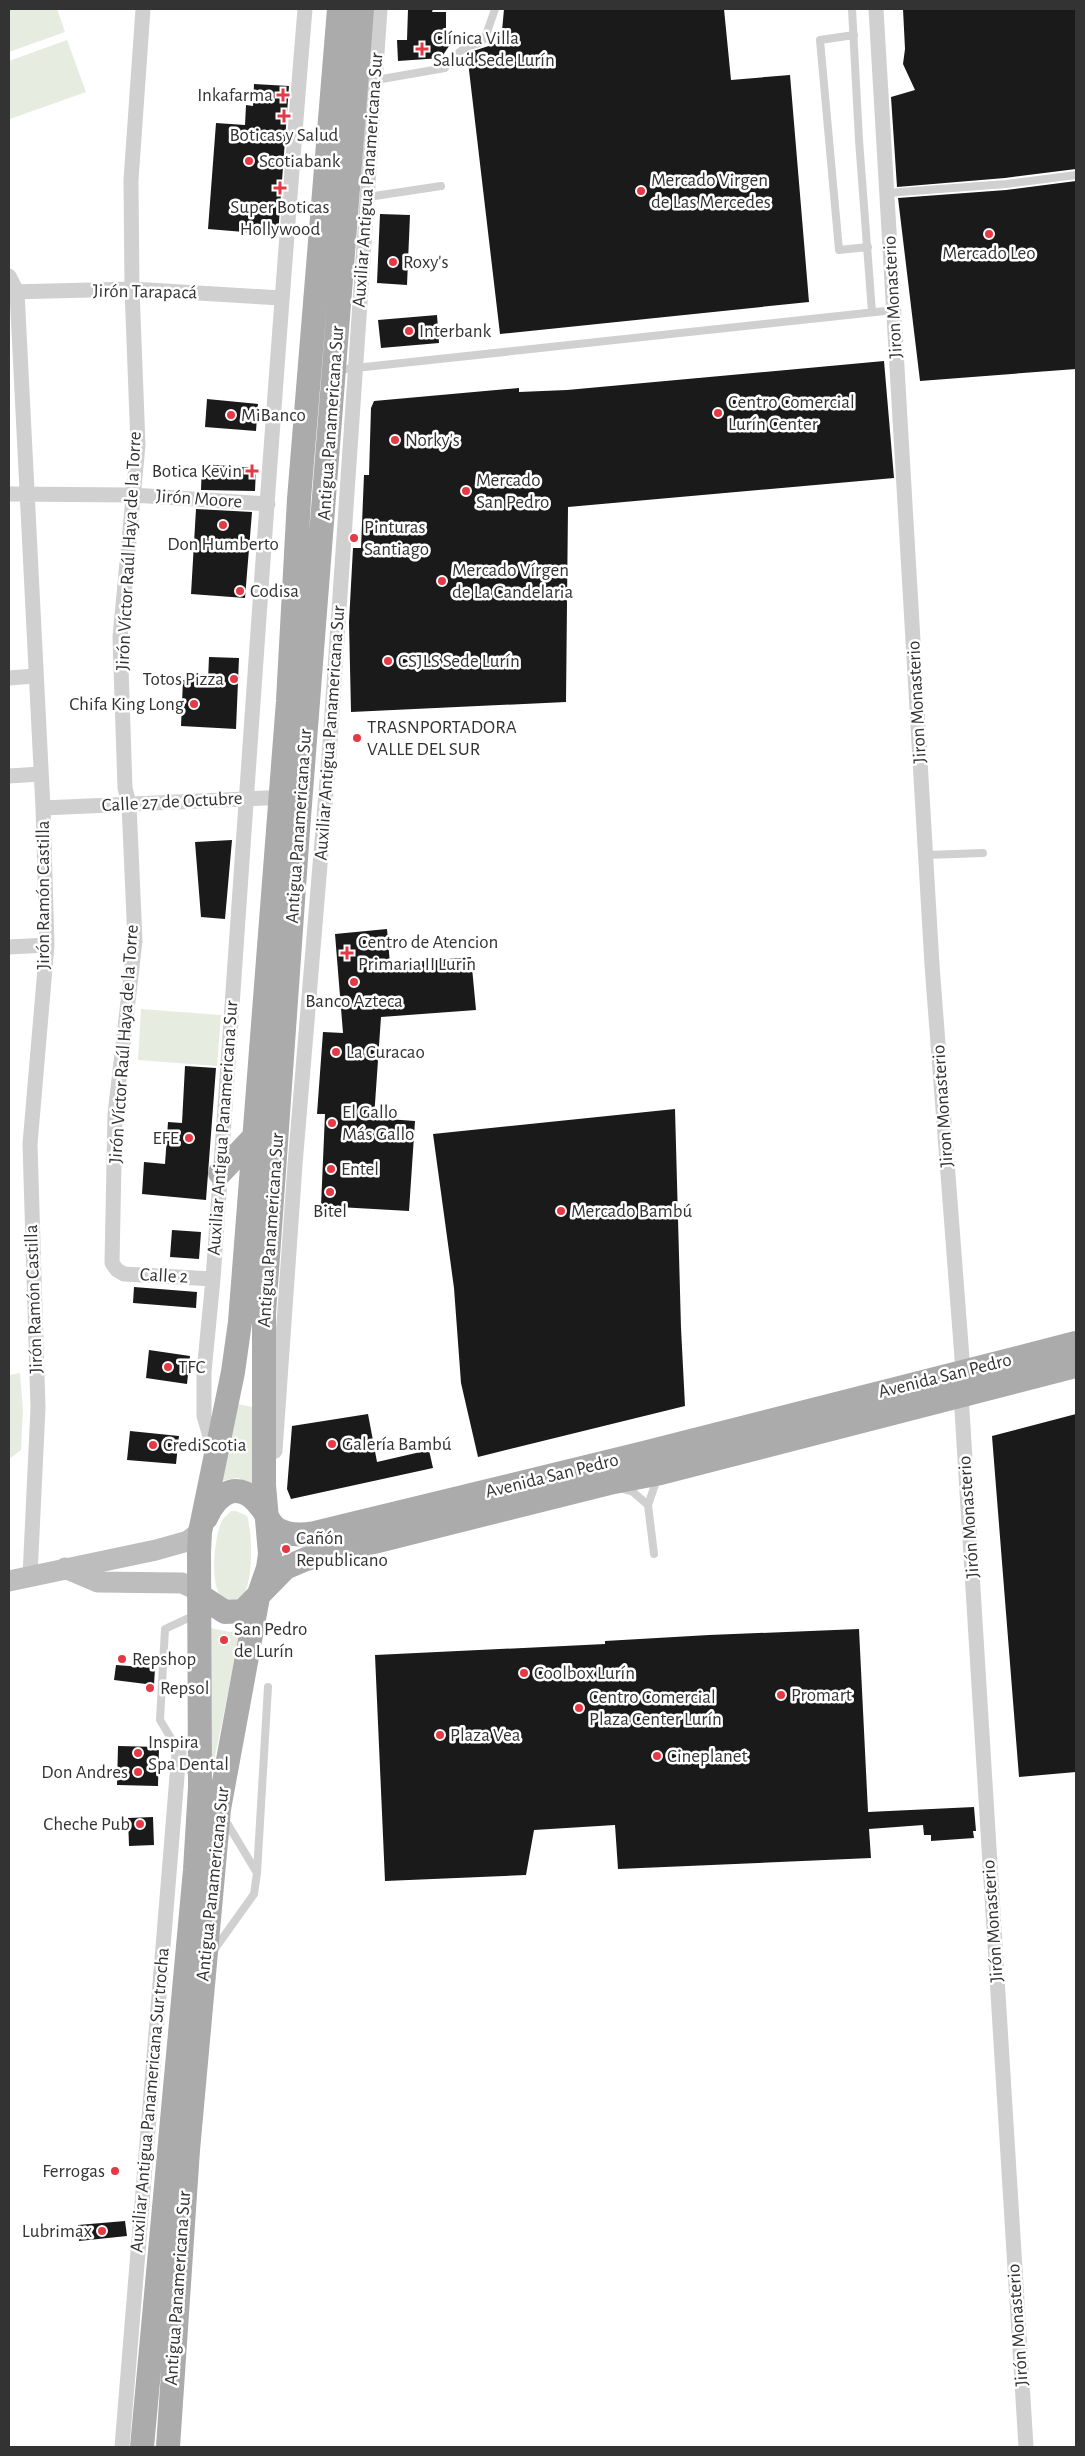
<svg xmlns="http://www.w3.org/2000/svg" width="1085" height="2456" font-family="'Alegreya Sans',sans-serif">
<style>
.green{fill:#e6ecdf}
.building{fill:#1a1a1a}
.lines{fill:none;stroke-linecap:round;stroke-linejoin:round}
.lane{stroke:#d0d0d0;stroke-width:8}
.street{stroke:#d0d0d0;stroke-width:15}
.secondary{stroke:#bdbdbd;stroke-width:21}
.primary{stroke:#ababab;stroke-width:24}
.poi-dot{fill:#e63946;stroke:#fff;stroke-width:2}
.labels{text-anchor:middle;dominant-baseline:central;stroke-width:5;stroke-linejoin:round;paint-order:stroke}
.poi-label{font-size:19px;fill:#333;stroke:#fff;text-anchor:start}
.street-label{font-size:19px;fill:#333;stroke:#fff}
</style>
<rect width="100%" height="100%" fill="#fff"/>
<!-- green -->
<path class="green" d="M9 9H57L65 32 9 52Z
M67 40 86 92 10 119 9 61Z
M141 1009 221 1015 217 1066 138 1060Z
M20 1373 23 1411 21 1450 9 1459V1375Z
M238 1404 252 1407 257 1485 237 1478 221 1481Z
M231 1511H236L247 1516C253 1531 257 1616 225 1600 208 1592 214 1533 223 1519 225 1516 229 1514 231 1511Z
M206 1627 230 1632 241 1629 210 1781Z"/>
<!-- building -->
<path class="building" d="M408 9H433L432 12H446V37H455L441 58 398 61 397 40H407Z
M504 9H724L731 80 790 75 809 302 500 334 467 53 501 42Z
M903 9H1076V169L1005 178 897 187 891 97 915 90 903 64 905 49Z
M254 84 289 86 278 235 208 229 216 123 245 125 246 105 253 106Z
M1076 181V369L920 381 898 198 1006 190Z
M380 214 410 215 407 285 377 283Z
M437 315 439 343 381 348 378 320Z
M884 361 894 478 568 507 566 702 351 712 349 622 353 548H361L364 475H369L371 408 374 401 519 388V392L567 390Z
M207 399 258 404 256 431 205 427Z
M202 464 256 468 255 491 201 490Z
M196 509 252 512 245 598 191 594Z
M209 657 239 658 236 729 181 726 183 680 208 681Z
M232 840 225 919 201 917 195 842Z
M387 929 390 964 471 957 476 1010 381 1017 374 1118 415 1121 409 1211 321 1206 325 1114H317L323 1032 343 1033 335 934Z
M185 1066 216 1068 206 1200 142 1194 144 1162 165 1164 168 1122 182 1123Z
M675 1109 681 1328 685 1406 478 1457 461 1383 454 1288 433 1134Z
M172 1230 201 1232 199 1259 170 1257Z
M134 1287 197 1292 196 1308 133 1303Z
M149 1350 190 1356 187 1384 146 1378Z
M368 1414 377 1462 429 1450 433 1468 291 1499 287 1489 292 1426Z
M1076 1414V1772L1019 1777 992 1436Z
M130 1431 179 1436 176 1464 127 1460Z
M859 1629 868 1812 974 1807 976 1831H973L974 1838 931 1841V1835H924L923 1825 869 1829 871 1858 618 1869 615 1825 534 1830 526 1875 385 1881 375 1655 605 1644V1641L709 1635Z
M116 1665 155 1668 154 1685 114 1680Z
M118 1746 159 1747 158 1786 117 1785Z
M153 1817 154 1845 129 1846 128 1818Z
M125 2221 127 2236 79 2241 78 2225Z"/>
<g class="lines">
<!-- lane -->
<path class="lane" d="M852 9 859 140 872 312
M854 35 820 40 839 250 868 247
M376 80 445 68 452 58 466 47 480 43 485 38 495 9
M887 193 1006 184 1076 175
M368 197 441 186
M337 370 894 310
M926 855 983 853
M620 1488 633 1492 648 1505
M654 1554 648 1505 657 1479
M193 1775 160 1720 165 1629 195 1615
M257 1873 268 1687
M214 1950 254 1894 257 1873 224 1818"/>
<!-- street -->
<path class="street" d="M143 9 131 180 132 289 138 445 120 637 125 788 129 804 135 941 115 1114 112 1263 117 1270 124 1274 213 1279
M876 9 932 965 963 1371 961 1394 1026 2447
M9 276 17 292 43 808 47 945 30 1144 38 1408 30 1576
M9 292 132 289 281 298
M9 494 133 495 268 504
M9 678 35 676
M9 776 41 774
M43 808 289 797
M9 947 47 945
M214 1450 204 1416V1372L213 1279C243 855 270 432 305 9
M275 1451 295 1165 329 757 380 9
M122 2447 179 1752"/>
<!-- secondary -->
<path class="secondary" d="M65 1568 98 1582 182 1583 193 1588 199 1595
M9 1581 156 1550 188 1541 200 1532"/>
<!-- primary -->
<path class="primary" d="M220 1173 254 1137
M206 1518C218 1491 240 1479 261 1507 267 1514 269 1524 277 1529 288 1536 303 1535 315 1533L644 1453 1076 1343
M199 1595 225 1612 243 1611 285 1568 306 1559 609 1483 661 1473 1076 1366
M142 2447 195 1870 200 1787 199 1552 200 1532 233 1372 240 1322 288 701 299 499 339 9
M168 2447 188 2150 219 1809 258 1597 268 1568 270 1554 264 1485V1313L298 830 362 9"/>
</g>
<!-- markers -->
<g class="poi-dot">
<path d="M419.5 41.5h5v5h5v5h-5v5h-5v-5h-5v-5h5z"/>
<path d="M280.5 87.5h5v5h5v5h-5v5h-5v-5h-5v-5h5z"/>
<path d="M281.5 108.5h5v5h5v5h-5v5h-5v-5h-5v-5h5z"/>
<circle cx="249" cy="161" r="5"/>
<path d="M277.5 180.5h5v5h5v5h-5v5h-5v-5h-5v-5h5z"/>
<circle cx="641" cy="191" r="5"/>
<circle cx="989" cy="234" r="5"/>
<circle cx="393" cy="262" r="5"/>
<circle cx="409" cy="331" r="5"/>
<circle cx="718" cy="413" r="5"/>
<circle cx="231" cy="415" r="5"/>
<circle cx="395" cy="440" r="5"/>
<path d="M249.5 463.5h5v5h5v5h-5v5h-5v-5h-5v-5h5z"/>
<circle cx="466" cy="491" r="5"/>
<circle cx="223" cy="525" r="5"/>
<circle cx="354" cy="538" r="5"/>
<circle cx="442" cy="581" r="5"/>
<circle cx="240" cy="591" r="5"/>
<circle cx="388" cy="661" r="5"/>
<circle cx="234" cy="679" r="5"/>
<circle cx="194" cy="704" r="5"/>
<circle cx="357" cy="738" r="5"/>
<path d="M344.5 945.5h5v5h5v5h-5v5h-5v-5h-5v-5h5z"/>
<circle cx="354" cy="982" r="5"/>
<circle cx="336" cy="1052" r="5"/>
<circle cx="332" cy="1123" r="5"/>
<circle cx="189" cy="1138" r="5"/>
<circle cx="331" cy="1169" r="5"/>
<circle cx="330" cy="1192" r="5"/>
<circle cx="561" cy="1211" r="5"/>
<circle cx="168" cy="1367" r="5"/>
<circle cx="332" cy="1444" r="5"/>
<circle cx="153" cy="1445" r="5"/>
<circle cx="286" cy="1549" r="5"/>
<circle cx="224" cy="1640" r="5"/>
<circle cx="122" cy="1659" r="5"/>
<circle cx="524" cy="1673" r="5"/>
<circle cx="150" cy="1688" r="5"/>
<circle cx="781" cy="1695" r="5"/>
<circle cx="579" cy="1708" r="5"/>
<circle cx="440" cy="1735" r="5"/>
<circle cx="138" cy="1753" r="5"/>
<circle cx="657" cy="1756" r="5"/>
<circle cx="138" cy="1772" r="5"/>
<circle cx="140" cy="1824" r="5"/>
<circle cx="115" cy="2171" r="5"/>
<circle cx="102" cy="2231" r="5"/>
</g>
<g class="labels">
<!-- poi labels -->
<g class="poi-label">
<text x="433" y="38">Clínica Villa<tspan x="433" dy="22">Salud Sede Lurín</tspan></text>
<text x="273" y="95" text-anchor="end">Inkafarma</text>
<text x="284" y="135" text-anchor="middle">Boticas y Salud</text>
<text x="259" y="161">Scotiabank</text>
<text x="651" y="180">Mercado Virgen<tspan x="651" dy="22">de Las Mercedes</tspan></text>
<text x="280" y="207" text-anchor="middle">Super Boticas<tspan x="280" dy="22">Hollywood</tspan></text>
<text x="989" y="253" text-anchor="middle">Mercado Leo</text>
<text x="403" y="262">Roxy's</text>
<text x="419" y="331">Interbank</text>
<text x="728" y="402">Centro Comercial<tspan x="728" dy="22">Lurín Center</tspan></text>
<text x="241" y="415">MiBanco</text>
<text x="405" y="440">Norky's</text>
<text x="242" y="471" text-anchor="end">Botica Kevin</text>
<text x="476" y="480">Mercado<tspan x="476" dy="22">San Pedro</tspan></text>
<text x="364" y="527">Pinturas<tspan x="364" dy="22">Santiago</tspan></text>
<text x="223" y="544" text-anchor="middle">Don Humberto</text>
<text x="452" y="570">Mercado Vírgen<tspan x="452" dy="22">de La Candelaria</tspan></text>
<text x="250" y="591">Codisa</text>
<text x="398" y="661">CSJLS Sede Lurín</text>
<text x="224" y="679" text-anchor="end">Totos Pizza</text>
<text x="184" y="704" text-anchor="end">Chifa King Long</text>
<text x="367" y="727">TRASNPORTADORA<tspan x="367" dy="22">VALLE DEL SUR</tspan></text>
<text x="358" y="942">Centro de Atencion<tspan x="358" dy="22">Primaria II Lurin</tspan></text>
<text x="354" y="1001" text-anchor="middle">Banco Azteca</text>
<text x="346" y="1052">La Curacao</text>
<text x="342" y="1112">El Gallo<tspan x="342" dy="22">Más Gallo</tspan></text>
<text x="179" y="1138" text-anchor="end">EFE</text>
<text x="341" y="1169">Entel</text>
<text x="330" y="1211" text-anchor="middle">Bitel</text>
<text x="571" y="1211">Mercado Bambú</text>
<text x="178" y="1367">TFC</text>
<text x="342" y="1444">Galería Bambú</text>
<text x="163" y="1445">CrediScotia</text>
<text x="296" y="1538">Cañón<tspan x="296" dy="22">Republicano</tspan></text>
<text x="234" y="1629">San Pedro<tspan x="234" dy="22">de Lurín</tspan></text>
<text x="132" y="1659">Repshop</text>
<text x="534" y="1673">Coolbox Lurín</text>
<text x="160" y="1688">Repsol</text>
<text x="791" y="1695">Promart</text>
<text x="589" y="1697">Centro Comercial<tspan x="589" dy="22">Plaza Center Lurín</tspan></text>
<text x="450" y="1735">Plaza Vea</text>
<text x="148" y="1742">Inspira<tspan x="148" dy="22">Spa Dental</tspan></text>
<text x="667" y="1756">Cineplanet</text>
<text x="128" y="1772" text-anchor="end">Don Andres</text>
<text x="130" y="1824" text-anchor="end">Cheche Pub</text>
<text x="105" y="2171" text-anchor="end">Ferrogas</text>
<text x="92" y="2231" text-anchor="end">Lubrimax</text>
</g>
<!-- street labels -->
<g class="street-label">
<text transform="translate(368 180) rotate(-86)">Auxiliar Antigua Panamericana Sur</text>
<text transform="translate(145 292) rotate(1)">Jirón Tarapacá</text>
<text transform="translate(893 297) rotate(-93)">Jiron Monasterio</text>
<text transform="translate(331 423) rotate(-86)">Antigua Panamericana Sur</text>
<text transform="translate(199 499) rotate(4)">Jirón Moore</text>
<text transform="translate(129 551) rotate(-87)">Jirón Víctor Raúl Haya de la Torre</text>
<text transform="translate(917 702) rotate(-93)">Jiron Monasterio</text>
<text transform="translate(330 733) rotate(-86)">Auxiliar Antigua Panamericana Sur</text>
<text transform="translate(172 802) rotate(-3)">Calle 27 de Octubre</text>
<text transform="translate(299 826) rotate(-86)">Antigua Panamericana Sur</text>
<text transform="translate(43 895) rotate(-90)">Jirón Ramón Castilla</text>
<text transform="translate(124 1044) rotate(-86)">Jirón Víctor Raúl Haya de la Torre</text>
<text transform="translate(943 1106) rotate(-94)">Jiron Monasterio</text>
<text transform="translate(223 1128) rotate(-86)">Auxiliar Antigua Panamericana Sur</text>
<text transform="translate(271 1230) rotate(-86)">Antigua Panamericana Sur</text>
<text transform="translate(164 1276) rotate(3)">Calle 2</text>
<text transform="translate(34 1299) rotate(-92)">Jirón Ramón Castilla</text>
<text transform="translate(945 1376) rotate(-14)">Avenida San Pedro</text>
<text transform="translate(552 1476) rotate(-14)">Avenida San Pedro</text>
<text transform="translate(969 1517) rotate(-94)">Jirón Monasterio</text>
<text transform="translate(213 1884) rotate(-84)">Antigua Panamericana Sur</text>
<text transform="translate(993 1921) rotate(-94)">Jirón Monasterio</text>
<text transform="translate(150 2100) rotate(-85)">Auxiliar Antigua Panamericana Sur trocha</text>
<text transform="translate(178 2288) rotate(-86)">Antigua Panamericana Sur</text>
<text transform="translate(1018 2325) rotate(-94)">Jirón Monasterio</text>
</g>
</g>
<!-- border -->
<rect width="1085" height="2456" fill="none" stroke="#333333" stroke-width="20"/>
</svg>
